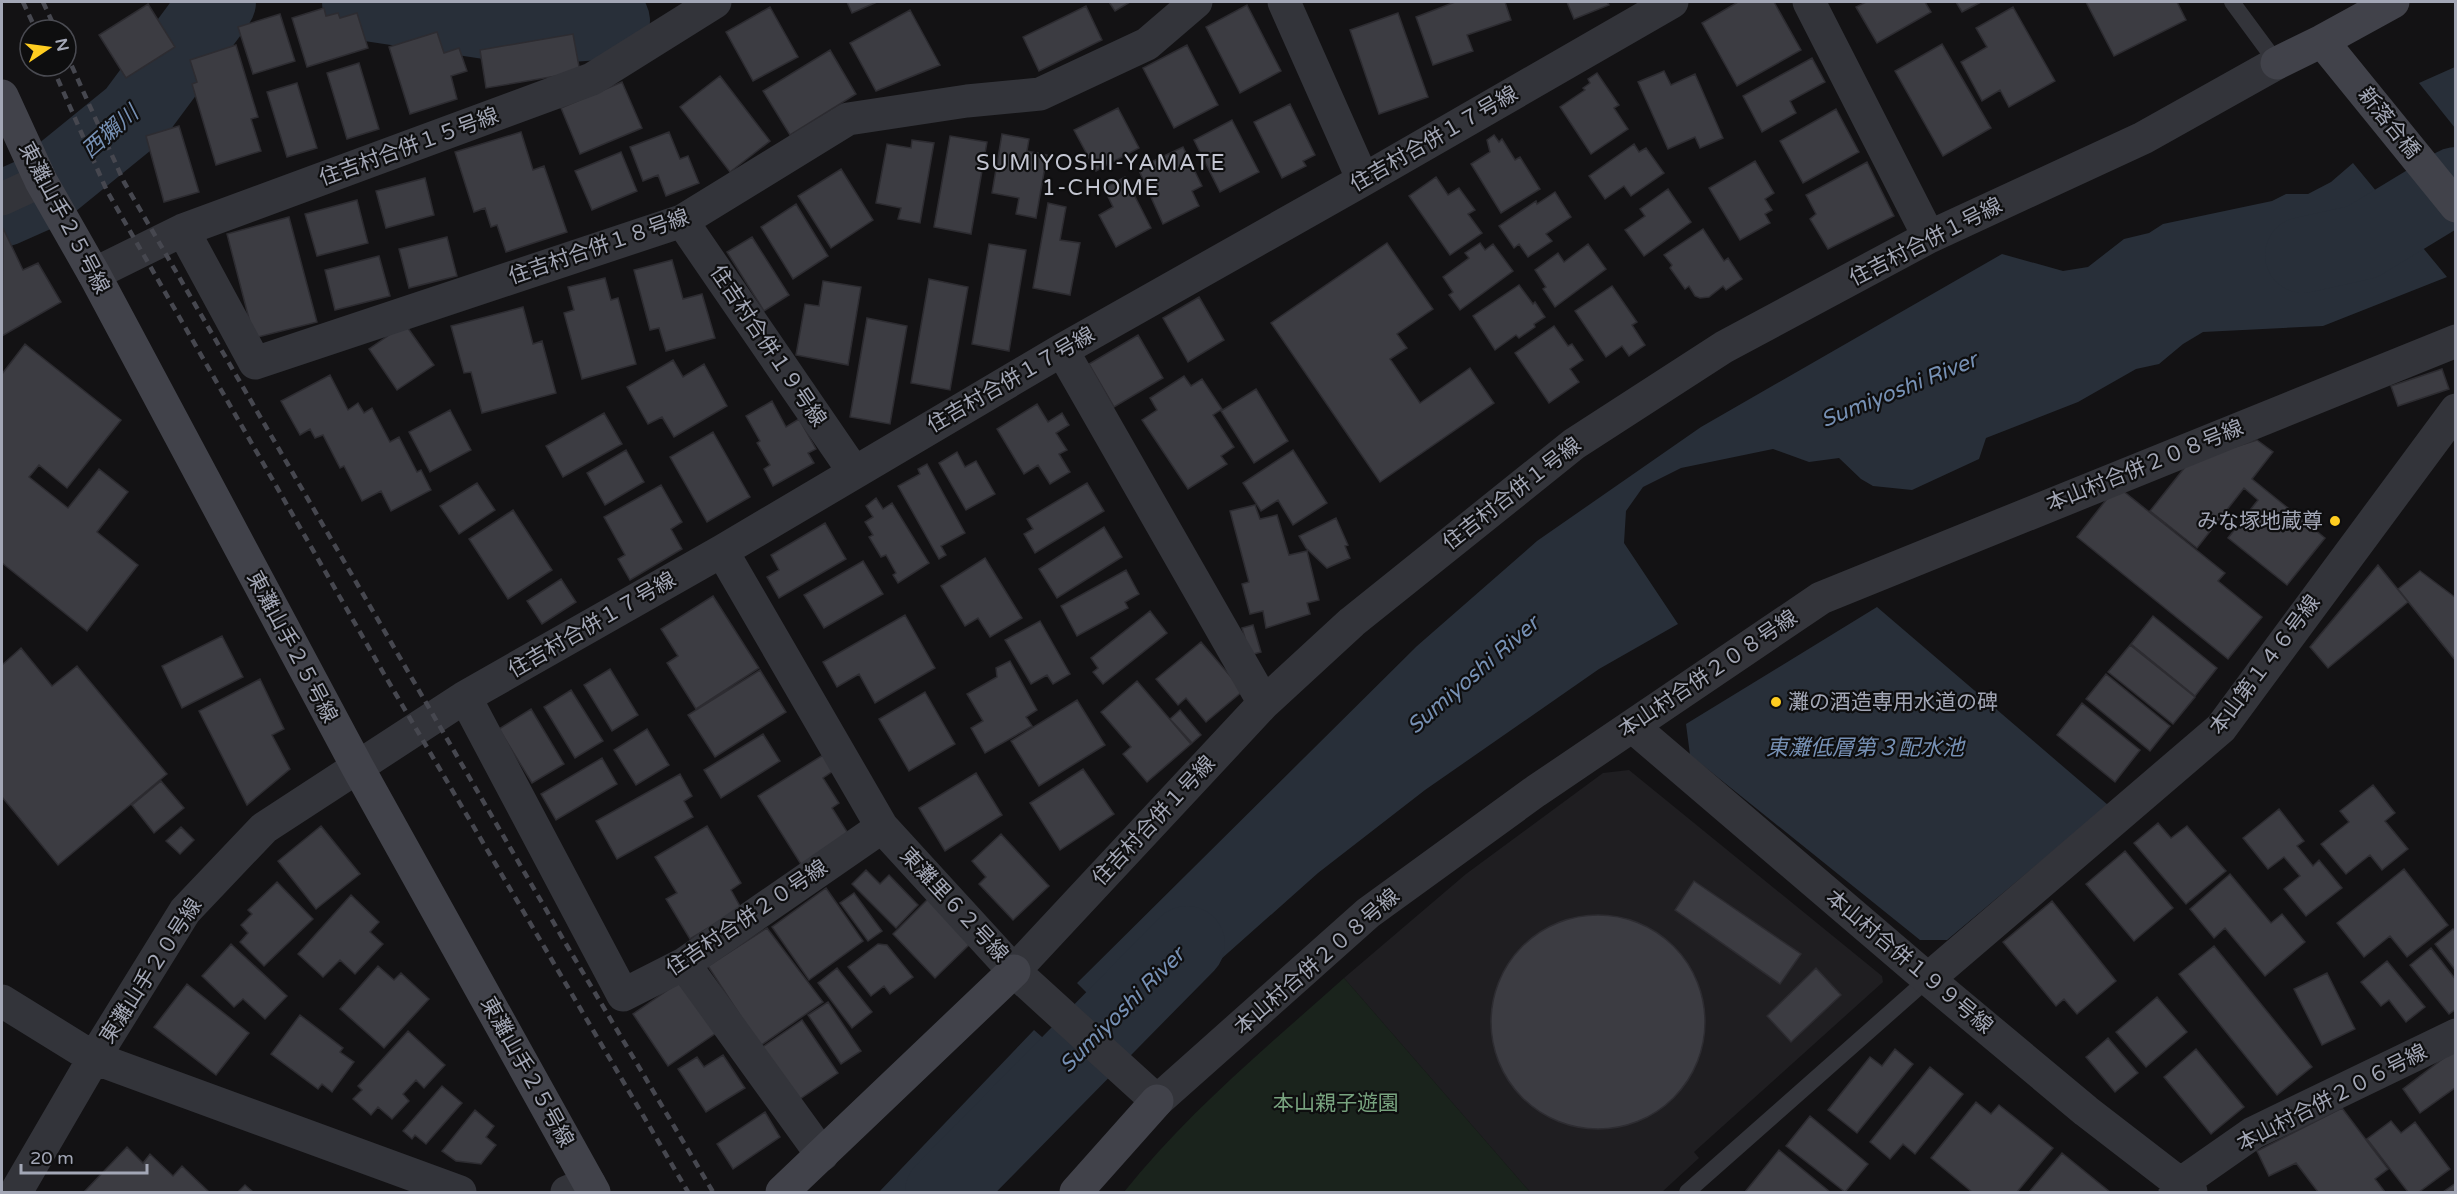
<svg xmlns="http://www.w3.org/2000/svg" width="2457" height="1194" font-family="'Varela Round','Noto Sans JP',sans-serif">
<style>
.built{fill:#1f1e21}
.green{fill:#1a231c}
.water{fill:#282f39}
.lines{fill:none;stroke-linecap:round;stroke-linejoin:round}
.river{stroke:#282f39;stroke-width:76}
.building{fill:#3c3c42;stroke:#2d2c31;stroke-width:1.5}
.lane{stroke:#33343a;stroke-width:16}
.street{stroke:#33343a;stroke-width:33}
.secondary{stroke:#41424a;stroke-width:33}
.rail{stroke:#46474f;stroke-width:4.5;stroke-dasharray:8 6;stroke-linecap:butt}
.poi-dot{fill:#ffcd20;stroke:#0e0e0f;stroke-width:2}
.labels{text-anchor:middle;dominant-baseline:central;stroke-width:4.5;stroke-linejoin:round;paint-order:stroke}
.street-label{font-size:21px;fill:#a3a7b6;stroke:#0e0e0f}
.poi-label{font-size:21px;fill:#a3a7b6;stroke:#0e0e0f;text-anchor:end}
.park-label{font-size:21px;fill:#78a37f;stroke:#0e0e0f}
.water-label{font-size:22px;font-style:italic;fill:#7690b4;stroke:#0e0e0f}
.neighbourhood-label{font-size:22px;letter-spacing:1.5px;fill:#c4c6d2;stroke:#0e0e0f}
</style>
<rect width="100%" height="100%" fill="#131214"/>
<!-- built -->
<path class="built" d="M1629 770 1882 976 1883 982 1694 1152 1699 1158 1662 1192H1530L1344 978 1466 874 1603 773Z"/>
<!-- green -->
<path class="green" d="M1344 978 1530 1192H1124C1188 1112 1268 1046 1344 978Z"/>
<!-- water -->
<path class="water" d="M2455 67V128L2419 83Z
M2353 163 2447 277 2323 326 2203 332 2183 344 2159 364 2136 369 2078 402 1986 438 1979 459 1912 490 1873 486 1861 479 1839 458 1809 462 1773 449 1681 468 1643 487 1626 511 1624 543 1678 624 1599 669 1425 790 1318 873 1184 992 1137 1043 1077 983 1417 646 1537 541 1701 427 2002 254 2063 271 2088 267 2124 239 2149 233 2163 224 2272 201 2286 194H2308L2331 182Z
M1877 607 2108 805 1947 940H1920L1690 755 1686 724Z
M1034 1030 1097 1085 994 1192H879Z"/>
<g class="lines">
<!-- river -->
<path class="river" d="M360 2 526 27 612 21
M2 209 38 193 134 115 218 2
M2303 255 2362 242 2456 185
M943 1192 1187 944"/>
</g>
<!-- building -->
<path class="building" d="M847 2H877L852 13Z
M1109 2H1130L1115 11Z
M1455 2H1505L1511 20 1467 35 1473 51 1433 65 1416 17Z
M1567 2H1607L1609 5 1574 19Z
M1738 2H1774L1801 50 1737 86 1702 23Z
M1866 2H1925L1931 12 1877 43 1856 7Z
M1956 2H1981L1962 12Z
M2086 2H2177L2186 20 2114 56Z
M148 4 175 47 126 78 99 35Z
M1247 5 1281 71 1240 93 1206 27Z
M1086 6 1102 40 1039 71 1023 37Z
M770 7 798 57 753 81 726 32Z
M2013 7 2055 81 2009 107 2000 90 1982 101 1961 62 1987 47 1976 28Z
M324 8 326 16 338 13 340 18 357 13 368 48 307 67 292 18Z
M910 10 940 65 876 91 850 43Z
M1398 13 1428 97 1379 114 1350 30Z
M280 14 295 61 253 74 238 27Z
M437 32 444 53 459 48 467 71 451 76 457 99 410 114 389 47Z
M573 34 580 72 486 88 480 50Z
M1942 44 1991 128 1943 156 1895 71Z
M236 45 258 117 251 119 261 151 216 165 192 84 197 82 190 60Z
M1187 45 1218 105 1174 128 1143 68Z
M830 50 856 94 790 135 763 91Z
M1812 58 1825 82 1790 101 1796 113 1762 132 1743 96Z
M359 63 379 129 347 139 327 73Z
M1664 71 1671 85 1695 74 1723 138 1700 148 1695 137 1668 149 1638 82Z
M1597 73 1619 105 1614 108 1628 129 1591 154 1560 107 1585 90 1583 88 1590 83 1588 79Z
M720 76 770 141 730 172 680 107Z
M622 82 642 128 580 154 561 108Z
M297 83 317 148 287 157 267 92Z
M1290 104 1315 155 1303 161 1306 166 1282 178 1254 122Z
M1118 108 1139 148 1096 171 1074 130Z
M1836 109 1859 152 1803 183 1780 141Z
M1232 120 1259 172 1220 192 1194 140Z
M179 126 199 192 164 202 146 136Z
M521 132 533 170 544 166 567 232 506 252 497 225 491 227 485 208 474 212 455 152Z
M669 132 680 159 688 156 699 183 666 196 658 175 643 181 630 147Z
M1002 134 1029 139 1027 151 1047 155 1036 218 1016 214 1019 198 992 193Z
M1494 135 1499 142 1502 139 1515 160 1520 157 1540 189 1501 213 1471 164 1490 152 1487 140Z
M950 136 987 142 971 234 934 227Z
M912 140 934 143 920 223 898 219 901 208 876 203 887 144 911 148Z
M1634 144 1639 152 1646 148 1664 173 1631 196 1624 186 1605 199 1589 176Z
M1183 147 1202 186 1192 191 1199 206 1163 224 1138 168Z
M621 152 637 191 592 210 575 171Z
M1755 161 1774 193 1765 199 1772 210 1765 214 1770 223 1740 240 1709 188Z
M1867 162 1894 216 1828 249 1810 219 1816 214 1806 195Z
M841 169 873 220 831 248 798 196Z
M1125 177 1151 228 1116 247 1099 215 1113 207 1104 188Z
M1436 177 1448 195 1459 188 1475 210 1468 214 1482 233 1450 255 1409 196Z
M425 178 434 215 386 228 376 191Z
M1668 189 1691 222 1644 256 1625 230 1645 216 1640 209Z
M1555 192 1571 217 1546 234 1552 241 1528 257 1519 244 1514 248 1499 226 1536 201 1537 204Z
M357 200 368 243 317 256 305 214Z
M1048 203 1066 207 1060 240 1080 243 1070 295 1033 288Z
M796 204 828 256 793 279 761 227Z
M289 217 317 322 254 338 227 234Z
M3 228 23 270 38 263 61 302 2 336Z
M1703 229 1724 261 1728 258 1742 279 1726 290 1723 286 1709 297 1700 298 1695 296 1689 286 1685 289 1670 268 1672 265 1664 255Z
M447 237 457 276 409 288 399 249Z
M752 237 789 295 764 311 727 252Z
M1387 243 1433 309 1397 334 1407 348 1390 359 1420 403 1470 368 1494 403 1380 482 1271 323Z
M1480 243 1485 250 1493 244 1513 271 1460 310 1449 295 1453 292 1443 277 1469 258 1465 253Z
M989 244 1026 250 1009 351 972 344Z
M1588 244 1606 269 1555 307 1543 289 1546 287 1535 270 1558 253 1564 262Z
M379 256 390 296 335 310 325 270Z
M672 260 683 299 702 294 715 338 666 351 659 328 650 330 634 270Z
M605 278 611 300 618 298 636 364 582 379 564 313 574 310 568 287Z
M929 279 968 287 950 390 911 383Z
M823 281 861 287 848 365 796 355 805 304 819 306Z
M1519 285 1533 304 1535 302 1545 317 1534 324 1535 327 1519 338 1516 335 1495 350 1473 316Z
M1612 286 1637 322 1632 325 1645 345 1629 356 1622 346 1606 357 1575 311Z
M1199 297 1224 340 1188 362 1163 318Z
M523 307 533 344 542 341 556 393 482 413 471 372 464 373 451 326Z
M867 318 907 326 890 424 850 417Z
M405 324 434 365 397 390 369 349Z
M1554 326 1568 346 1572 344 1583 360 1570 369 1579 382 1549 403 1515 353Z
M1138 335 1163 378 1114 407 1089 364Z
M25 344 121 420 67 488 39 465 29 477 68 508 99 469 128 492 97 532 138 565 87 631 2 563V374Z
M673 360 683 377 704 364 727 406 674 437 662 417 648 424 627 387Z
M2442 369 2449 389 2398 406 2391 386Z
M330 375 348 410 358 403 364 413 372 408 390 442 399 437 417 472 421 470 431 490 391 511 381 491 362 501 344 466 340 468 323 435 315 438 310 429 300 435 281 401Z
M1184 376 1191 386 1202 379 1222 409 1213 415 1234 447 1221 456 1227 464 1188 489 1142 420 1157 410 1150 398Z
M1256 389 1288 441 1254 463 1221 411Z
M772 401 786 427 799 419 816 449 808 453 814 463 773 486 764 469 770 465 757 443 760 441 746 416Z
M1037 404 1048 422 1062 413 1069 425 1056 433 1067 450 1059 454 1070 472 1050 484 1038 465 1024 474 997 429Z
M450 410 471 450 430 472 409 432Z
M604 413 622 444 563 477 546 446Z
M713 432 750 497 707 522 670 457Z
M2257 440 2273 452 2252 479 2325 538 2287 585 2228 538 2258 500 2244 488 2197 548 2150 511 2190 461Z
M626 450 644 482 605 505 587 473Z
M1293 450 1327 503 1293 525 1278 500 1261 511 1243 483Z
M957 452 965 467 976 461 995 494 966 510 939 463Z
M927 464 965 533 941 546 946 555 939 559 898 486 920 474 918 469Z
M477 483 495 510 459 534 440 506Z
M1087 483 1104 511 1035 553 1024 534 1033 529 1027 519Z
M661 485 682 522 671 529 682 549 630 580 618 559 625 555 604 517Z
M2117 486 2225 573 2218 581 2262 617 2228 659 2077 537Z
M876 498 883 509 892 503 929 563 898 583 893 575 896 573 886 555 881 557 869 537 873 535 865 522 873 517 866 506Z
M1255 505 1260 519 1277 515 1289 555 1307 551 1319 600 1307 603 1310 614 1266 628 1263 611 1250 614 1242 584 1249 582 1230 511Z
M513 510 552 570 508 599 469 539Z
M1336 518 1348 545 1345 546 1350 558 1327 568 1306 548 1299 536Z
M825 523 846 559 779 598 767 577 779 570 771 555Z
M1104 527 1122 557 1057 598 1039 569Z
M985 558 1022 618 990 637 978 618 965 626 941 586Z
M863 561 883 594 824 628 804 595Z
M2378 565 2408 602 2328 668 2310 647Z
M1126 570 1139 594 1125 602 1128 608 1077 636 1061 606Z
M2420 571 2456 598V661L2398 589Z
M561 579 576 602 542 624 527 601Z
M713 596 759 668 696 709 667 663 678 656 661 629Z
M1150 611 1167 633 1103 684 1093 672 1098 668 1091 658Z
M905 615 935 668 875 703 859 674 837 687 823 662Z
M2153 616 2217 668 2195 696 2131 644Z
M1040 621 1070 674 1053 684 1047 675 1031 684 1005 640Z
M1253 625 1261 652 1250 655 1242 628Z
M222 636 243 677 182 708 162 666Z
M1201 642 1243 691 1206 722 1186 698 1178 705 1156 679Z
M2130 645 2195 697 2173 724 2108 672Z
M21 648 52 686 77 666 167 774 58 865 2 797V665Z
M1010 661 1037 710 1026 717 1032 726 985 753 971 728 983 721 967 694 997 677 996 668Z
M610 669 638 715 612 731 584 685Z
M760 670 786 712 715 757 688 715Z
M2106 674 2170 726 2150 751 2086 699Z
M260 679 284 729 272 735 290 769 247 805 199 711Z
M1137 681 1191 744 1147 782 1123 754 1131 747 1101 712Z
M571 690 603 741 575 758 544 707Z
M925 692 955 744 909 771 879 719Z
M1077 700 1105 745 1039 786 1011 741Z
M2082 703 2140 750 2115 782 2057 735Z
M531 709 564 764 532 783 499 729Z
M1180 710 1201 735 1192 743 1170 719Z
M647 729 669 765 636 785 614 750Z
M763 734 780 761 721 798 704 770Z
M823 755 833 771 823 778 839 803 832 808 851 838 804 869 758 796Z
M602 758 617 784 556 820 541 794Z
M1083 769 1114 814 1060 850 1030 803Z
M976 773 1002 815 945 851 919 808Z
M680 774 692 796 684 801 693 817 617 859 596 821Z
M161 781 184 808 154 833 132 805Z
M2373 785 2395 813 2385 821 2408 849 2382 870 2370 855 2346 874 2321 844 2349 822 2340 811Z
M2279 809 2304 841 2297 846 2313 866 2319 860 2342 888 2306 916 2284 889 2300 876 2284 857 2268 869 2243 838Z
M2158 823 2171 838 2187 826 2226 871 2186 904 2134 843Z
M321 826 360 874 316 909 278 861Z
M707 826 741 883 731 890 741 908 690 939 666 899 677 893 655 857Z
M181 827 194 840 180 854 166 841Z
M1001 834 1049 886 1013 920 979 884 986 877 972 861Z
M2125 851 2173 908 2134 941 2086 884Z
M2404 869 2448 925 2407 957 2390 936 2364 957 2337 923Z
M866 870 880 884 889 875 918 905 896 928 852 884Z
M2230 874 2271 923 2282 914 2305 942 2265 976 2225 928 2214 938 2190 909Z
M1694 881 1801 954 1780 984 1675 910Z
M277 882 313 919 264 966 240 942 248 933 241 925 252 914 248 910Z
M826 888 863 941 809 980 772 927Z
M854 893 882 931 868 941 840 903Z
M351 895 379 922 370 932 383 944 355 974 340 960 323 977 298 954Z
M929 898 972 942 935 978 893 934Z
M2052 901 2116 981 2077 1014 2064 999 2056 1006 2003 942Z
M1491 1022a107 107 0 1 1 214 0a107 107 0 1 1-214 0Z
M767 928 823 1002 760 1046 708 966Z
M2453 929 2456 932V971L2435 944Z
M231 944 287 996 265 1019 243 999 234 1007 202 976Z
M878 944 887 945 913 977 890 994 884 986 871 996 848 967Z
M2214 946 2312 1067 2277 1095 2179 974Z
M2431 948 2456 980V1009L2449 1014 2410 965Z
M2387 961 2425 1007 2406 1022 2389 1000 2381 1006 2361 982Z
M378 966 394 980 401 973 429 999 384 1048 340 1009Z
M837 968 872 1012 852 1028 818 983Z
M1816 968 1841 995 1791 1042 1767 1016Z
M2327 973 2355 1029 2322 1045 2294 989Z
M681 981 716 1033 668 1066 633 1014Z
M187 984 249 1033 216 1075 154 1027Z
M2157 997 2187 1032 2146 1067 2116 1032Z
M828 1002 861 1051 841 1064 808 1015Z
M300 1015 343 1048 340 1052 354 1062 332 1092 322 1084 318 1089 271 1054Z
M802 1020 838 1073 797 1101 761 1048Z
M408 1031 445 1065 424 1088 416 1080 403 1094 409 1101 392 1119 378 1107 371 1115 353 1099 362 1090 358 1086Z
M2108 1038 2138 1073 2115 1092 2086 1057Z
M1895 1049 1913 1064 1857 1133 1828 1110 1870 1057 1882 1066Z
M2196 1049 2244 1107 2211 1134 2164 1077Z
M2453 1051 2456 1054V1087L2420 1113 2403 1089Z
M723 1055 745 1088 706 1112 678 1069 697 1057 704 1067Z
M1930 1067 1963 1094 1915 1154 1903 1144 1890 1159 1870 1142Z
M442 1086 462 1103 426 1144 415 1135 412 1139 403 1131Z
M1976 1102 1991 1114 1999 1105 2053 1148 2017 1192H1972L1931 1158Z
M2342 1108 2388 1169 2375 1179 2385 1192H2318L2296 1163 2269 1176 2257 1151Z
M475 1110 494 1126 486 1137 496 1145 481 1164 456 1161 442 1151Z
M765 1112 780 1137 733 1169 717 1144Z
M1810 1116 1868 1164 1845 1192 1786 1146Z
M2391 1121 2401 1133 2415 1122 2450 1169 2419 1192H2408L2367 1139Z
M127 1147 143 1163 150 1154 173 1176 182 1166 209 1192H84Z
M1779 1150 1830 1192H1745Z
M2062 1153 2110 1192H2029Z
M2456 1183V1192H2443Z
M245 1185 253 1192H238Z"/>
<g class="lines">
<!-- lane -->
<path class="lane" d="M2232 2 2277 63
M1687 1192 1928 979"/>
<!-- street -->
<path class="street" d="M1284 2 1363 180
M1809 2 1929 237
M2 199 41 181
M682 221 854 472
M183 230 255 363 682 221 848 119 967 101 1040 94 1147 44 1196 2
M94 274 183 230 592 79 715 2
M1062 350 1264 703
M465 697 623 995 684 964 882 827 722 551
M1632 726 1928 979 2086 1111 2191 1192
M882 827 1014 971 1157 1101 1368 913 1536 791 1821 598 2456 341
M684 964 822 1155
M1014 971 1264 703 1352 622 1574 444 1724 347 1929 237 2143 138 2277 63
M1928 979 2221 728 2456 410
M2 1001 94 1058 460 1192
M16 1192 94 1058 185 911 264 828 465 697 722 551 1062 350 1363 180 1672 2
M567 1192 589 1183
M2175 1192 2180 1184 2253 1133 2456 1035"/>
<!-- secondary -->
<path class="secondary" d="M2322 41 2456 206
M2277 63 2322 41 2393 2
M2 96 41 181 94 274 358 768 594 1192
M782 1192 1014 971
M1076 1192 1157 1101"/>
<!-- rail -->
<path class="rail" d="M23 2 36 30
M43 2 56 30
M66 53 124 182 566 944 713 1192
M52 66 107 191 384 674 688 1192"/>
</g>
<!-- markers -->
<g class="poi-dot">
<circle cx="2335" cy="521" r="6"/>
<circle cx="1776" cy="702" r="6"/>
</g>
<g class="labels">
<!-- street labels -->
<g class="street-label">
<text transform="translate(2389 123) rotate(51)">新落合橋</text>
<text transform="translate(1434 139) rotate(-30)">住吉村合併１７号線</text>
<text transform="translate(409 147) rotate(-20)">住吉村合併１５号線</text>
<text transform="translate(64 218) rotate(62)">東灘山手２５号線</text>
<text transform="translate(1926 242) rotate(-27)">住吉村合併１号線</text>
<text transform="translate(599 247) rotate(-19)">住吉村合併１８号線</text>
<text transform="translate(768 346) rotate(56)">住吉村合併１９号線</text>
<text transform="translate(1011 380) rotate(-30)">住吉村合併１７号線</text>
<text transform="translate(2145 466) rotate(-22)">本山村合併２０８号線</text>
<text transform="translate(1512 494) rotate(-38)">住吉村合併１号線</text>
<text transform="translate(592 625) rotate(-30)">住吉村合併１７号線</text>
<text transform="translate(292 647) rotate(62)">東灘山手２５号線</text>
<text transform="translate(2265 665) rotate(-53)">本山第１４６号線</text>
<text transform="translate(1708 674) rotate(-34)">本山村合併２０８号線</text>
<text transform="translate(1154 821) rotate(-47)">住吉村合併１号線</text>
<text transform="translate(954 905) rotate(47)">東灘里６２号線</text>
<text transform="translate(747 918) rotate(-34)">住吉村合併２０号線</text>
<text transform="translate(1317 962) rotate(-41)">本山村合併２０８号線</text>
<text transform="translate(1909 962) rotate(40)">本山村合併１９９号線</text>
<text transform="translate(151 971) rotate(-57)">東灘山手２０号線</text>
<text transform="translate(527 1072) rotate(61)">東灘山手２５号線</text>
<text transform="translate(2332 1098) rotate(-27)">本山村合併２０６号線</text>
</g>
<!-- poi labels -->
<g class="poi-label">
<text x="2323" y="521">みな塚地蔵尊</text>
<text x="1788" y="702" text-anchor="start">灘の酒造専用水道の碑</text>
</g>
<!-- park labels -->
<g class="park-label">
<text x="1336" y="1103">本山親子遊園</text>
</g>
<!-- water labels -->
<g class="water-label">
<text transform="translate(110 132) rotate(-41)">西獺川</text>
<text transform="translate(1899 390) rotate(-22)">Sumiyoshi River</text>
<text transform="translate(1473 675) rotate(-41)">Sumiyoshi River</text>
<text x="1865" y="748">東灘低層第３配水池</text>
<text transform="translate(1122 1010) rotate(-45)">Sumiyoshi River</text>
</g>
<!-- neighbourhood labels -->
<g class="neighbourhood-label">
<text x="1101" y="163">SUMIYOSHI-YAMATE<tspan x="1101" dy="25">1-CHOME</tspan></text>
</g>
</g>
<!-- border -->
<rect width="2457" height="1194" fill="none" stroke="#a3a7b6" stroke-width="6"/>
<!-- north arrow -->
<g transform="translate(48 48) rotate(77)"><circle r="28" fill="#0e0e0f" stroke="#4a4b52" stroke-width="1.5"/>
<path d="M0-4.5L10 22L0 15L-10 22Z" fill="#ffcd20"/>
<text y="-9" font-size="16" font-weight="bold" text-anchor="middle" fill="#a3a7b6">N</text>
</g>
<!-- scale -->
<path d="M21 1164v9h126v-9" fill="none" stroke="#a3a7b6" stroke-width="3"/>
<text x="30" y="1164" font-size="18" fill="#a3a7b6" stroke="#0e0e0f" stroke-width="4.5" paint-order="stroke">20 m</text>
</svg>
